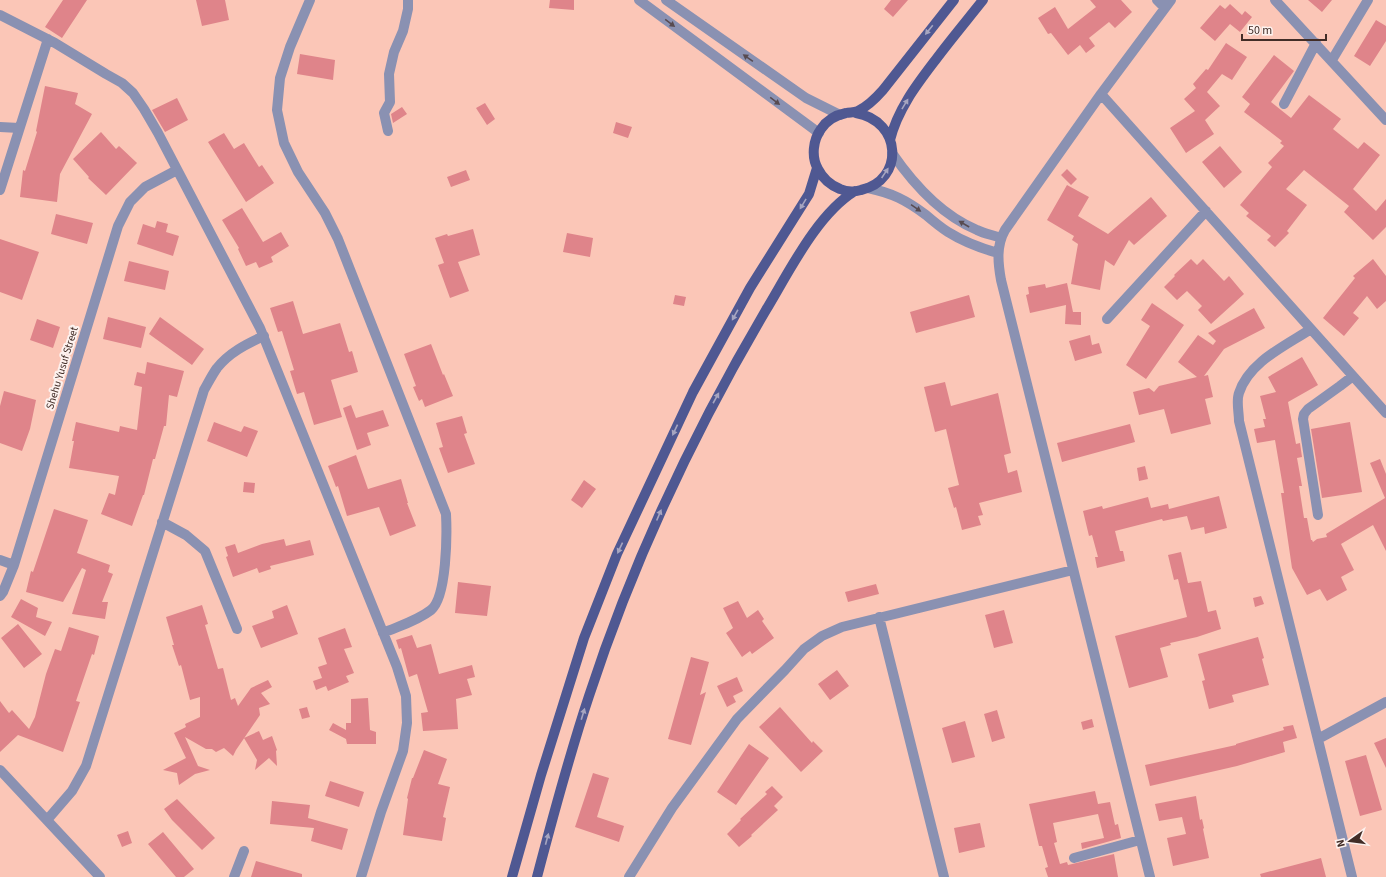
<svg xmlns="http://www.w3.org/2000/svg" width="1386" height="877" font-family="'Source Sans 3',sans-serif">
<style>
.building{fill:#df848a}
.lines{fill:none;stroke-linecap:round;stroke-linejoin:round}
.minor{stroke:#8a91b2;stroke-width:10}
.major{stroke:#4f5892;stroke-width:10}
.oneway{fill:#584b51}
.oneway2{fill:#a6a5c0}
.labels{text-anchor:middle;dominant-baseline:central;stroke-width:4;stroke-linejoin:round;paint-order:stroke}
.street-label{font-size:11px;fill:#422d27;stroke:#fdf2ef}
</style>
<rect width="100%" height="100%" fill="#fbc6b7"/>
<!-- building -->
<path class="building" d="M63 0H87L62 38 45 27Z
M196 0H225L229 20 202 26Z
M550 0H574V10L549 8Z
M891 0H908L893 17 884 9Z
M1090 0H1121L1132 12 1115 28 1109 22 1089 38 1095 46 1086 53 1080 45 1068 55 1051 33 1048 34 1038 18 1055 7 1068 29 1096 7Z
M1308 0H1332L1322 12Z
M1230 4 1242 15 1245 11 1252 17 1240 32 1230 24 1215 41 1200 28 1220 5 1225 9Z
M1376 20 1386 26V41L1370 66 1354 56Z
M1226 43 1247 57 1232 80 1222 74 1207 92 1220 106 1205 120 1214 134 1186 153 1170 128 1195 111 1184 99 1196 88 1193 84 1206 69 1208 70Z
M300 54 335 60 333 80 297 74Z
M1274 55 1294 71 1271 102 1291 118 1309 95 1341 119 1333 129 1358 149 1364 142 1380 155 1353 189 1376 211 1386 199V227L1373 240 1344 212 1349 206 1304 170 1286 189 1307 205 1287 231 1289 233 1275 247 1267 240 1271 236 1246 216 1249 213 1240 205 1272 167 1268 163 1284 146 1280 143 1282 141 1244 112 1250 104 1242 97Z
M45 86 78 93 75 104 92 114 60 174 57 202 20 197 23 170 25 171 37 132 36 131Z
M177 98 188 120 165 132 152 110Z
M485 103 495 119 487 125 476 108Z
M402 107 407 114 393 123 391 114Z
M616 122 632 127 628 138 613 133Z
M101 132 116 149 119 146 137 163 106 195 88 178 89 177 73 159Z
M224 133 234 149 244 143 259 167 262 165 274 183 246 202 208 142Z
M1220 146 1242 172 1224 188 1202 162Z
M1067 169 1077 179 1071 185 1061 175Z
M466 170 470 180 451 187 447 177Z
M1067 185 1089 197 1078 216 1108 234 1151 197 1167 216 1134 245 1129 240 1114 266 1105 260 1100 290 1071 284 1078 244 1072 240 1074 236 1047 220Z
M242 208 263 242 281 232 289 246 271 257 273 262 259 268 256 262 246 266 238 249 239 248 222 220Z
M56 214 93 223 87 244 51 234Z
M157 221 168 224 166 232 179 236 173 256 137 244 143 224 155 228Z
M473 229 480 255 458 262 469 291 450 298 438 265 444 263 435 238 447 234 448 236Z
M567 233 593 238 590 257 563 252Z
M0 239 39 252 22 300 0 292Z
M1191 259 1197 265 1203 259 1224 281 1229 276 1244 294 1211 324 1198 310 1202 306 1187 291 1177 300 1164 287 1175 276 1174 275Z
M1373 259 1386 276V301L1377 309 1367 296 1353 313 1359 318 1344 336 1323 318 1355 278 1353 276Z
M129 261 169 271 165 290 124 281Z
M1067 283 1073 312H1081V325L1065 324 1066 305 1030 313 1026 295 1029 294 1028 287 1045 284 1046 288Z
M675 295 686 297 684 306 673 304Z
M969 295 975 317 916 333 910 312Z
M293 301 303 334 340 323 349 352 352 351 358 372 331 380 342 417 314 425 304 392 297 394 290 371 294 370 282 331 278 332 270 308Z
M1152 303 1184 325 1146 379 1126 365 1150 326 1141 320Z
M1254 308 1265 328 1224 349 1204 376 1208 375 1213 397 1205 399 1211 424 1171 434 1164 409 1139 415 1133 392 1149 388 1154 392 1159 386 1197 377 1178 362 1198 335 1213 345 1216 341 1208 333Z
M108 317 146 327 141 348 103 339Z
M160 317 204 349 192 365 149 334Z
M37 319 60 327 53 348 30 340Z
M1090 335 1092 345 1099 343 1102 353 1075 361 1069 341Z
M431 344 443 375 444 374 453 396 425 407 422 399 419 401 413 387 416 386 404 354Z
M1302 357 1318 385 1288 402 1296 444 1300 443 1302 457 1297 458 1302 486H1299L1304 518H1307L1311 540H1312L1313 542 1317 539 1327 537 1326 534 1385 498 1370 463 1380 459 1386 474V551L1373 525 1341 544 1354 570 1341 577 1347 590 1327 601 1320 589 1307 595 1292 568 1281 493H1284L1275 440 1257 443 1254 429 1265 427 1263 419H1266L1260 396 1276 392 1268 377Z
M147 362 184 371 177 397 169 395 166 426H164L155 459H153L144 495H143L132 526 101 514 109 493 115 495 119 476 69 468 74 441H72L76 422 119 432 120 426 137 430 142 387 134 385 137 372 145 374Z
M945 382 951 406 998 393 1011 453 1004 455 1008 473 1017 470 1022 492 979 503 983 515 978 516 981 525 962 530 956 507 954 508 948 488 959 485 946 429 935 432 924 387Z
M4 391 36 400 30 429 22 451 0 443V406Z
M351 405 356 418 383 410 389 426 367 433 371 445 357 450 343 408Z
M462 416 467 433 464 434 475 464 448 473 439 448 443 447 436 423Z
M214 422 241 432 244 426 258 431 247 457 207 441Z
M1350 422 1362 492 1322 498 1311 429Z
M1130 424 1135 442 1062 462 1057 443Z
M356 455 368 489 401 479 408 503H407L416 526 390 536 379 507 347 516 338 486 336 487 328 466Z
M1145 466 1148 479 1139 481 1137 468Z
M584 480 596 489 582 508 571 500Z
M244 482 255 483 254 493 243 492Z
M1219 496 1227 528 1205 534 1204 527 1191 530 1187 516 1163 521 1162 519 1115 531 1120 551H1123L1125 561 1097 568 1095 557H1098L1092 535 1089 536 1083 511 1102 506 1103 509 1148 497 1151 508 1168 504 1169 509Z
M54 509 88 520 77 553 110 565 108 572 113 574 102 602H108L105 619 72 614 86 570 82 568 63 602 26 592 31 571 33 572Z
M284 539 286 546 310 540 314 555 270 566 271 569 259 573 257 568 233 577 226 557 228 556 225 547 235 544 238 553 262 544Z
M1181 552 1188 583 1201 581 1208 612 1216 610 1221 629 1197 637 1170 643 1171 645 1160 648 1168 677 1129 688 1115 636 1187 617 1178 579 1174 580 1168 555Z
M458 582 491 586 487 616 455 613Z
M876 584 879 594 848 602 845 592Z
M1261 596 1264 604 1255 607 1253 598Z
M21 599 38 608 36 617 52 622 45 636 11 617Z
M738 601 747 618 758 610 764 619 762 621 774 638 752 654 750 651 742 657 726 633 733 628 723 608Z
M202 605 208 624 205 625 218 669 223 668 231 700 235 698 238 706 251 688 268 680 272 687 261 693 270 704 259 708 260 715 236 750 233 756 224 748 216 752 212 749H206L185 737 198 766 210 770 195 774 179 785 177 773 163 770 186 758 174 733 186 727 185 724 200 717V697L190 700 181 665 179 666 172 645H174L166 617Z
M287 605 298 634 261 648 252 626 274 618 272 611Z
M1004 610 1013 643 994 648 985 615Z
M18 624 42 654 24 668 1 638Z
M69 627 99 636 94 655 92 654 76 701 80 702 63 752 18 735 0 752V701L9 713 12 710 29 729 35 717 46 674 55 649 61 651Z
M345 628 352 647 344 649 354 673 346 676 349 682 328 691 326 686 316 690 313 681 322 678 318 667 327 664 318 638Z
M412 635 417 648 431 644 439 674 472 665 475 677 467 679 472 695 456 699 458 729 423 731 421 713 428 712 417 674 409 677 401 648 399 649 396 640Z
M1258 637 1264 658 1262 659 1269 685 1232 695 1234 702 1209 709 1202 681 1205 680 1198 654Z
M691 657 709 662 700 695 706 692 691 745 668 739Z
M837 670 849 686 830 700 818 684Z
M737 677 743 691 733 696 736 702 727 707 717 686Z
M368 698 370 730 376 732V744H347L346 739 329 730 333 723 346 730V723H351V699Z
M307 707 310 717 302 719 299 709Z
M780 707 812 743 813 741 823 751 801 772 759 727Z
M997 710 1005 738 992 742 984 714Z
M1092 719 1094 727 1083 730 1081 722Z
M965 721 975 757 952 763 942 728Z
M1293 725 1297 738 1283 742 1285 752 1237 766 1150 786 1145 765 1236 745V744L1284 730 1283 727Z
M259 731 263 740 272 736 277 750 276 751 277 766 269 758 255 770 257 760 244 738Z
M1386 738V768L1374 743Z
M749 744 769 758 736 805 717 792Z
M424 750 447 759 438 784 450 787 443 817 446 818 442 841 403 835 408 799 407 798 412 778H413Z
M1366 755 1382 810 1360 816 1345 761Z
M593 773 609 778 597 817 624 826 619 842 575 827Z
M330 781 364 792 359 807 325 796Z
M772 786 783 797 774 806 778 810 751 835 752 836 739 847 727 834 741 820 740 819 767 794 765 792Z
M1095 791 1098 804 1110 802 1115 825 1118 824 1121 838 1082 849 1081 843 1104 838 1098 814 1053 823 1057 842 1054 843 1060 864 1067 862 1068 865 1114 854 1118 877H1048L1045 868 1048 867 1042 846H1039L1029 804Z
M1196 796 1200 820 1202 819 1204 828 1203 829 1209 858 1173 866 1167 838 1186 834 1182 817 1159 821 1155 804Z
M177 799 215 838 202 850 172 820 164 809Z
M272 801 310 805 308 818 348 829 342 850 311 841 314 828 270 824Z
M980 823 985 847 959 853 954 828Z
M128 831 132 843 122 847 117 835Z
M163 832 194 869 184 877H176L148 844Z
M1321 858 1326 877H1261L1260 874Z
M256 861 302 874V877H251Z"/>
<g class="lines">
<!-- minor -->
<path class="minor" d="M310 0 290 47 280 78 277 110 284 143 298 172 325 213 338 239 446 514C447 534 447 597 431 610 417 621 399 626 383 633
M639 0 819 133
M666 0 806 98 840 115
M1157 0 1165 8
M1275 0 1386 120
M0 15 55 43 106 74 122 83 133 93 144 109 158 133 260 328 397 667 406 696 407 723 403 751 381 812 361 877
M1332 60 1368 0
M1101 94 1386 413
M1284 104 1316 43
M0 127 19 128
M388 131 384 113 390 102 389 74 394 52 403 31 408 9V0
M892 153C914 185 941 215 977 230 985 234 993 235 1001 238
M868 188C892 193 906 200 926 215 933 221 940 227 948 232 964 242 980 248 998 253
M0 190 48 39
M1107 319 1206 211
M1311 329C1285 346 1249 362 1239 393 1236 401 1239 412 1239 421L1352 877
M1318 515 1303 419 1304 414 1308 409 1340 386 1353 376
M162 522 186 535 205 551 237 629
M0 560 14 565
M0 596 3 592 14 565 118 226 130 202 145 187 177 170
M879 617 944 877
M1318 739 1386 702
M0 770 100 877
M47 820 72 791 86 766 204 390C208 383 212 375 217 368 229 353 246 344 264 336
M1074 858 1140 840
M234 877 244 851
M629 877 672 808 737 719 785 670 804 649 822 636 842 627 1073 570
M1150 877 1001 280C998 263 996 246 1005 230L1101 94 1171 0"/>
<!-- major -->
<path class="major" d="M856 113C902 121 905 180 861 190 854 192 847 192 840 189 830 185 823 179 818 169 811 157 813 140 821 129 827 120 836 115 846 113 850 112 854 113 858 111 868 106 876 98 883 90L954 0
M890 140C898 108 918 83 937 58 952 38 968 19 983 0
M512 877 541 775 584 638 617 554 693 392 750 288 809 194 817 168
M537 877C553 816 569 756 589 696 633 561 694 432 766 310 789 272 817 214 855 191"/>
</g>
<!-- one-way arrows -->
<defs><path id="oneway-solid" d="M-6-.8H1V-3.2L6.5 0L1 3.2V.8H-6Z"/></defs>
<g class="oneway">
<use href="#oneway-solid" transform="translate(670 23) rotate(37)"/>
<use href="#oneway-solid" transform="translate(748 58) rotate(-145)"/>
<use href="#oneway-solid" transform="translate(775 101) rotate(37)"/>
<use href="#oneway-solid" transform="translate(916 208) rotate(34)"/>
<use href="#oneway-solid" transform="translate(964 224) rotate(-150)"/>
</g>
<g class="oneway2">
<use href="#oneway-solid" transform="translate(929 30) rotate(129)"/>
<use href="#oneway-solid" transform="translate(905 104) rotate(-59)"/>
<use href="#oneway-solid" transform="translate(885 173) rotate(-56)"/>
<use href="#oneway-solid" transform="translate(803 204) rotate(121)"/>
<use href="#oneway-solid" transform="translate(735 315) rotate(119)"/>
<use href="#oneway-solid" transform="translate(716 398) rotate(-61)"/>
<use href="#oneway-solid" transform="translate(675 430) rotate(115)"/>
<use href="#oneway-solid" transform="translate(659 515) rotate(-67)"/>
<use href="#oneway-solid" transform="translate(620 548) rotate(115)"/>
<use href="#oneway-solid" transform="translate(583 714) rotate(-73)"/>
<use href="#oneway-solid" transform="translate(547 839) rotate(-75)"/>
</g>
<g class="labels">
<!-- street labels -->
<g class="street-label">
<text transform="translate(62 368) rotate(-73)">Shehu Yusuf Street</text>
</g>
</g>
<!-- north arrow -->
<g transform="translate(1350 841) rotate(256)" stroke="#fdf2ef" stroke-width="3" paint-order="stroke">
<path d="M0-3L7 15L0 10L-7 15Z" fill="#422d27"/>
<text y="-6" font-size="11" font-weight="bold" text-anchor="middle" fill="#422d27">N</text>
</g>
<!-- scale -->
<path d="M1242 34v6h84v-6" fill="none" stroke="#422d27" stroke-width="2"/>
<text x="1248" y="34" font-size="12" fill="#422d27" stroke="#fdf2ef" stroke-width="3" paint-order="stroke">50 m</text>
</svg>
